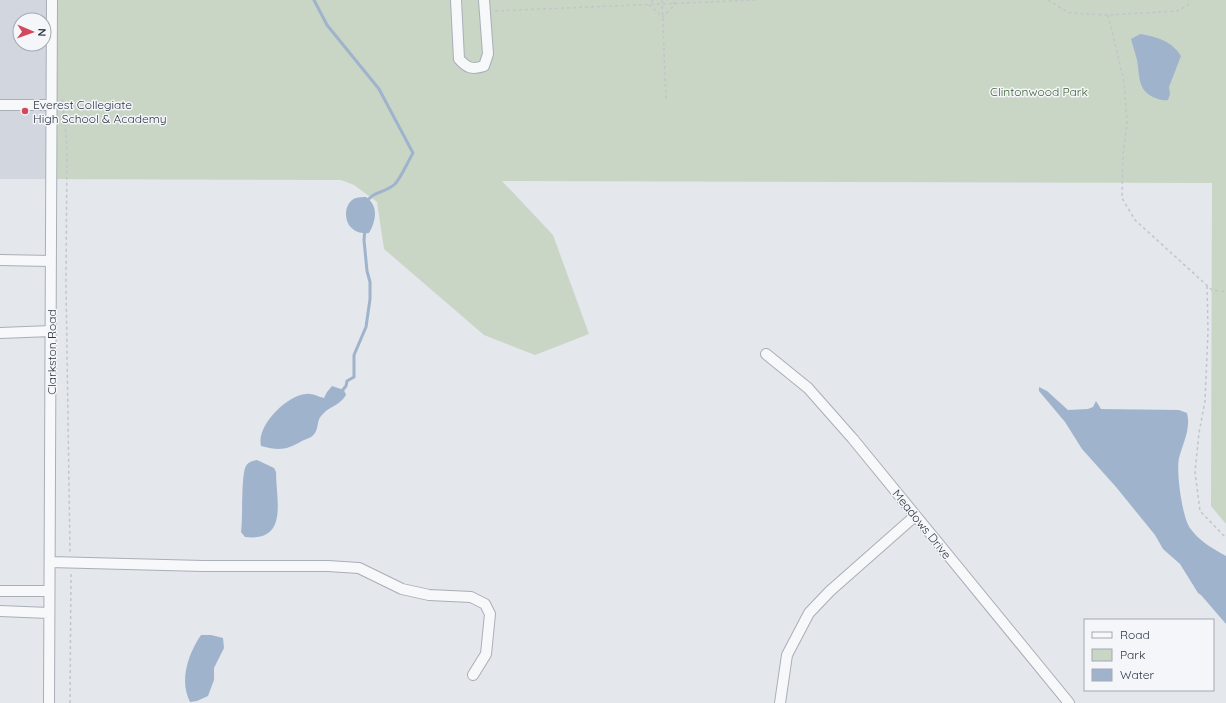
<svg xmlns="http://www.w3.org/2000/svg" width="1226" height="703" font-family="Quicksand,sans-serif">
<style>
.built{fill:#d2d6de;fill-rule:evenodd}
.green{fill:#c9d6c5}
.water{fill:#9fb4cc}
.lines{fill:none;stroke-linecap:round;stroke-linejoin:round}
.stream{stroke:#9fb4cc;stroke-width:3}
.minor-casing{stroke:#a9aeb7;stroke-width:12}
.path{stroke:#c2c5cb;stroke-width:1.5;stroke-dasharray:3 3;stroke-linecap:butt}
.minor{stroke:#f7f8fa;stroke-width:10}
.poi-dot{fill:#d1495b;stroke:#f4f6f9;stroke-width:1.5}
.labels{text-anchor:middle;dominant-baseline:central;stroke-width:3;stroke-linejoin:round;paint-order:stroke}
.park-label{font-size:12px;fill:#3f6138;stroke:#f4f6f9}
.poi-label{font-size:12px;fill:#2b3445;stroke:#f4f6f9;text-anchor:start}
.street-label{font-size:12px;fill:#2b3445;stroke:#f4f6f9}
</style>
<rect width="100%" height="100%" fill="#e4e7ec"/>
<!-- built -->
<path class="built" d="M0 0H50L49 179H0ZM20 20H44V44H20Z"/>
<!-- green -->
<path class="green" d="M50 0H1226V524L1211 506 1212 183 502 181 553 235 589 334 535 355 484 335 384 249 377 202 354 185 341 180 49 179Z"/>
<!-- water -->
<path class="water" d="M1140 34C1157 37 1172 41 1181 56L1169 87 1170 94 1168 100C1162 101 1158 99 1153 97 1137 89 1140 75 1137 60 1135 53 1133 46 1131 39Z
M366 197C379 206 376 221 369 233 341 236 341 202 356 198 359 197 363 197 366 197Z
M332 386 344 390 346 395C338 407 331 405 323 414 317 419 319 424 316 431 313 438 308 438 302 441 286 450 280 451 261 446 256 426 287 395 306 394 312 393 319 397 324 398L327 392Z
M1039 387 1047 391 1068 410 1088 409 1093 407 1096 401 1101 409 1179 410 1187 413C1191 429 1183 443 1179 458 1176 471 1182 517 1190 528 1198 540 1213 549 1226 556V624L1201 595 1198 593 1180 564 1163 549 1155 535 1116 487 1082 449 1065 422 1039 391Z
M257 460 274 468 276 472C276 500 289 542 245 537L241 532C243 518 241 474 246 466 249 461 253 461 257 460Z
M201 635H211L223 638 224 648 214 668V680L208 696 197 701 190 702C179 681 188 654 201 635Z"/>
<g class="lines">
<!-- stream -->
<path class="stream" d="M314 0 327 25 379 89 413 153C407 163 402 176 395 184 387 192 371 192 367 202
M341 392 346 386 347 381 354 377V355L366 327 370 299V282L367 271 364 240 365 229"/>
<defs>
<path id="minor" d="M456 0 459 59C467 68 472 70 484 66L488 54 484 0
M0 105H51
M0 260 51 261
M0 333 51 331
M766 354 808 388 853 439 1069 703
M50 562 203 566H328L359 568 402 589 429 595 471 597 485 604 490 614 486 654 473 675
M0 591H49
M0 611 49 613
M49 703 52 0
M780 703 787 655 809 613 830 591 915 516"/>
</defs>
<!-- minor casing -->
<use href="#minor" class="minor-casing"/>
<!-- path -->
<path class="path" d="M653 0 649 5 663 17 675 4 672 0
M662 0 666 99
M1048 0 1069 13 1108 15 1177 11 1188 5 1189 0
M495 11 756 0
M1108 15 1124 81 1127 123 1123 155 1122 198 1135 220 1212 290 1226 292
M62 99 67 144 66 284 70 553
M1207 286 1208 331 1205 401 1199 433 1195 472 1200 511 1226 538
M70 703 71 573"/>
<!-- minor -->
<use href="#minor" class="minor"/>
</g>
<!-- markers -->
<circle class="poi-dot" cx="25" cy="111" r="4"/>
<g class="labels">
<!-- park labels -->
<g class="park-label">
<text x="1039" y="91">Clintonwood Park</text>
</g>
<!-- poi labels -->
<g class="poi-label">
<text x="33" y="104">Everest Collegiate<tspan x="33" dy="14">High School &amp; Academy</tspan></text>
</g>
<!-- street labels -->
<g class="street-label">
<text transform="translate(51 352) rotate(-90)">Clarkston Road</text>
<text transform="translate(922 524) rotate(51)">Meadows Drive</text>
</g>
</g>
<!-- legend -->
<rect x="1084" y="619" width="130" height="72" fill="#f4f6f9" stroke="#a4a8b1"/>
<rect x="1092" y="632" width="20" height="6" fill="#f7f8fa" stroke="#a4a8b1"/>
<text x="1120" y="639" font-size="12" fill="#2b3445">Road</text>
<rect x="1092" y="649" width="20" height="12" fill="#c9d6c5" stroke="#a4a8b1"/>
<text x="1120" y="659" font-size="12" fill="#2b3445">Park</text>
<rect x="1092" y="669" width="20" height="12" fill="#9fb4cc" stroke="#a4a8b1"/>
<text x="1120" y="679" font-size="12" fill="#2b3445">Water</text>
<!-- north arrow -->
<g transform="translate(32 32) rotate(92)"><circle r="19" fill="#f4f6f9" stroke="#a4a8b1"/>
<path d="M0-3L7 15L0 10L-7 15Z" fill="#d1495b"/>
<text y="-6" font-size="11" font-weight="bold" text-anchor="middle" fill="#2b3445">N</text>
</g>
</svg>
